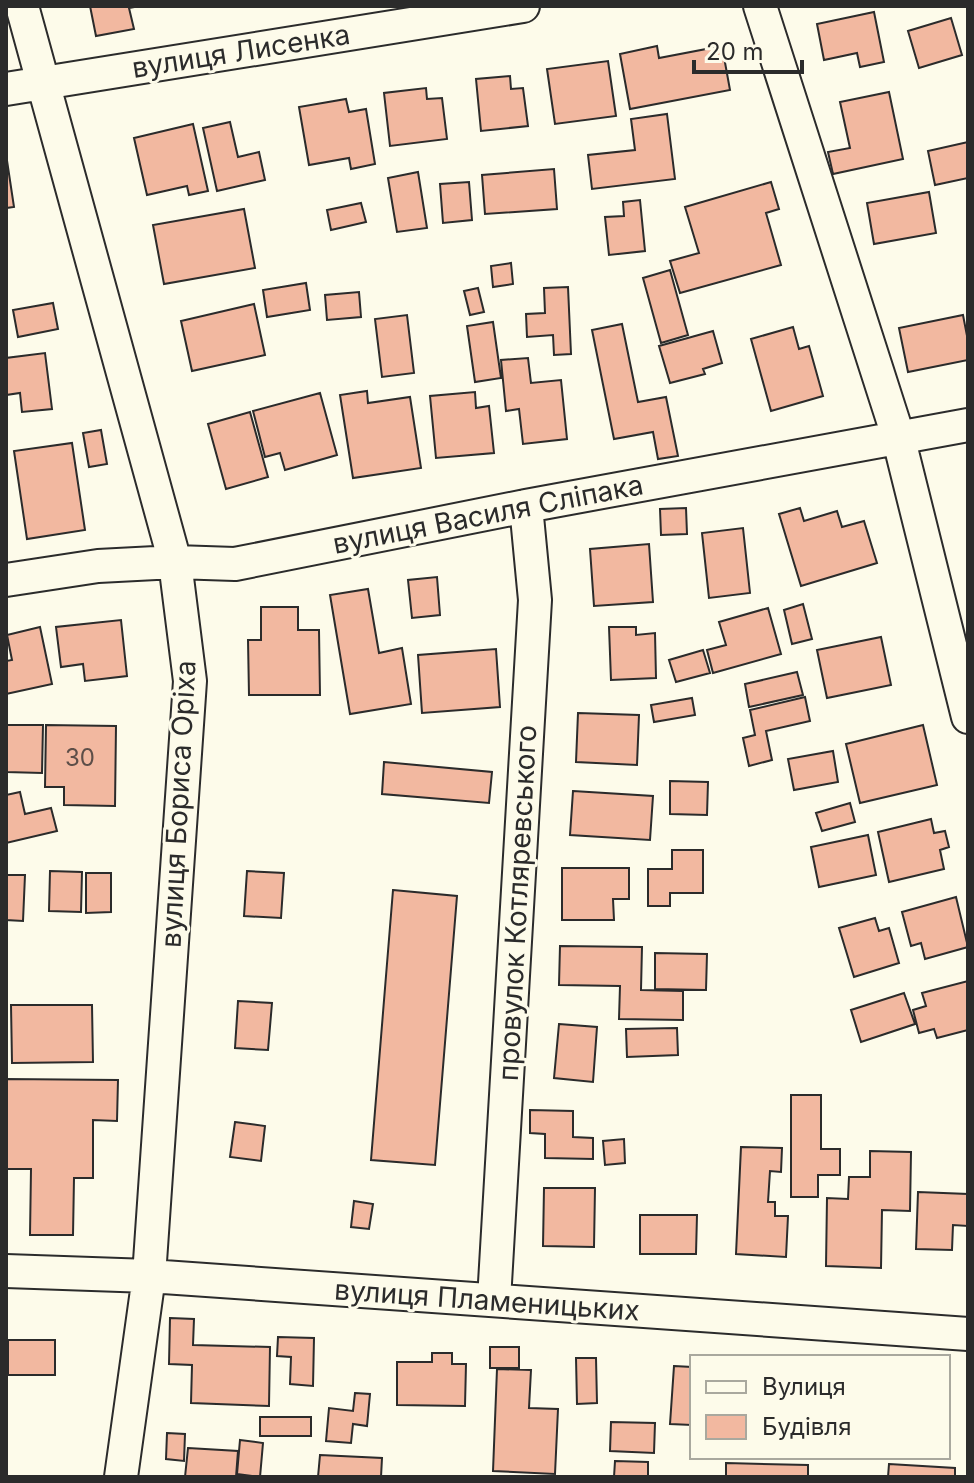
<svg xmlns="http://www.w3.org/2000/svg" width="974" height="1483" font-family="Inter,sans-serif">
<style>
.building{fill:#f2b8a0;stroke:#2b2b2b;stroke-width:2}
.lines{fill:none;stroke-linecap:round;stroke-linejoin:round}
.minor-casing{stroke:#2b2b2b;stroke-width:36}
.minor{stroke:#fdfbea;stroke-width:32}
.labels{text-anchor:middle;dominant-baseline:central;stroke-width:6;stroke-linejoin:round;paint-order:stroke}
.number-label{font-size:24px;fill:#5d4e48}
.street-label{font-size:28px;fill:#2b2b2b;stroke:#fdfbea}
</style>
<rect width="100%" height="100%" fill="#fdfbea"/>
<!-- building -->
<path class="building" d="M90 6H140L129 8 134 29 96 36Z
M874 12 884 62 860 67 857 53 824 60 817 24Z
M951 18 962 55 919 68 908 31Z
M657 46 659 58 722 46 730 90 630 109 620 54Z
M608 61 616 116 555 124 547 69Z
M510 76 511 89 523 88 528 126 481 131 476 79Z
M426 88 427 99 442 98 447 139 390 146 384 93Z
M889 92 903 159 833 174 828 152 850 148 840 102Z
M346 99 349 112 366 109 375 164 351 169 349 158 309 165 299 107Z
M667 114 675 179 592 189 588 155 635 150 631 119Z
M230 122 238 157 259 152 265 180 217 191 203 128Z
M193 124 208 191 189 195 187 186 147 195 134 138Z
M968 142V178L935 185 928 151Z
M6 154 14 207 6 208Z
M554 169 557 209 485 214 482 175Z
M418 172 427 228 397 232 388 178Z
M469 182 472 220 443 223 440 184Z
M771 182 779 209 766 213 781 265 680 293 670 261 699 253 685 207Z
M929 192 936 233 874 244 867 203Z
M640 200 645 251 609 255 605 217 624 216 623 202Z
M361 203 366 222 331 230 327 210Z
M244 209 255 268 164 284 153 225Z
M511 263 513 284 493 287 491 266Z
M670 270 688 335 661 343 643 278Z
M306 283 310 310 267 317 263 290Z
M568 287 571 354 554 355 553 335 527 337 526 314 545 313 544 288Z
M478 288 484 312 470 315 464 291Z
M359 292 361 317 327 320 325 295Z
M53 303 58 329 18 337 13 310Z
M254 304 265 355 192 371 181 321Z
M407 315 414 373 382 377 375 319Z
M963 315 968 341V360L908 372 899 328Z
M493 322 501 378 475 382 467 326Z
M622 324 638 402 666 397 678 456 658 459 653 432 614 439 592 330Z
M793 327 799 349 809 346 823 396 771 411 751 339Z
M713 331 722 363 703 369 705 374 670 383 659 346Z
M45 353 52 409 22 412 20 393 6 395V358Z
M528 358 531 383 561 380 567 439 523 444 519 409 506 411 501 360Z
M367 391 368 403 410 397 421 468 353 478 340 395Z
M475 392 476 408 489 406 494 453 436 458 430 396Z
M320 393 337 455 285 470 280 453 265 457 253 411Z
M250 412 268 477 226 489 208 424Z
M101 430 107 464 89 467 83 433Z
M72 443 85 530 27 539 14 451Z
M686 508 687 534 661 535 660 509Z
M800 508 804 521 837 511 842 527 864 521 877 563 801 586 779 514Z
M743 528 750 593 709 598 702 533Z
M649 544 653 602 594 606 590 549Z
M437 577 440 615 412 618 408 580Z
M368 589 379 653 402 648 411 704 350 714 330 595Z
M803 604 812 639 792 644 784 610Z
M261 607H298V630H319L320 695H249L248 640H261Z
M768 608 781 654 713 673 707 650 726 645 719 622Z
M121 620 127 676 85 681 83 664 61 667 56 627Z
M40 627 52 684 6 694V661L12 660 7 635Z
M609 627H636V635L655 633 656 678 611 680Z
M881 637 891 685 827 698 817 650Z
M496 649 500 707 422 713 418 655Z
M703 650 710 673 676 682 669 660Z
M797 672 803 695 749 707 745 684Z
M805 697 810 721 766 731 772 760 749 766 743 738 755 735 750 710Z
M692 698 695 715 654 722 651 705Z
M578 713 639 715 637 765 576 762Z
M6 725H43L42 773 6 772Z
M46 725 116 726 115 806 64 805V787H45Z
M923 725 937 785 860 803 846 744Z
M833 751 838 782 794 790 788 759Z
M384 762 492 772 489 803 382 794Z
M670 781 708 782 707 815 670 814Z
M573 791 653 796 650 840 570 835Z
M20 792 25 814 51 808 57 831 6 843V795Z
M850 803 855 822 822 831 816 813Z
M931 819 934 833 945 831 949 847 940 850 944 869 889 882 878 832Z
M868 835 876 875 819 887 811 847Z
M672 850H703V893H670V906H648V869H672Z
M562 868H629V899H613L614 920H562Z
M50 871 82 872 81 912 49 911Z
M247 871 284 873 281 918 244 916Z
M86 873H111V912L86 913Z
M6 875H25L23 921 6 920Z
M393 890 457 896 435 1165 371 1160Z
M956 897 968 947 925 959 921 943 911 946 902 912Z
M875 918 879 931 889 928 899 963 854 977 839 928Z
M560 946 642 947 641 990 683 991V1020L619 1019 620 986 559 985Z
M655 953 707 954 706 990 655 989Z
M968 981V1030L937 1038 934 1029 919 1033 913 1010 926 1006 922 993Z
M904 993 915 1024 861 1042 851 1010Z
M238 1001 272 1003 268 1050 235 1048Z
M11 1005H92L93 1062 12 1063Z
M559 1024 597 1027 593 1082 554 1078Z
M677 1028 678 1055 627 1057 626 1029Z
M6 1079 118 1080 117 1121 93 1120V1178H74L73 1235H30L31 1169H6Z
M791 1095H821V1149H840V1175H818V1197H791Z
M530 1110 573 1111V1137L593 1138V1159L545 1158V1134L530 1133Z
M235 1122 265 1126 261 1161 230 1157Z
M624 1139 625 1163 605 1165 603 1141Z
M741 1147 782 1148 781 1172 770 1171 768 1202H775V1216H788L786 1257 736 1254Z
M870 1151 911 1152 910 1211 882 1210 881 1268 826 1266 827 1198 848 1199 849 1177H870Z
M544 1188H595L594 1247 543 1246Z
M918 1192 968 1194V1226L953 1225 952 1250 916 1249Z
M354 1201 373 1204 369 1229 351 1227Z
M640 1215H697L696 1254H640Z
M170 1318 194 1319 193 1345 270 1347 269 1406 191 1403 192 1365 169 1364Z
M278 1337 314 1338 313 1386 290 1384 291 1357 277 1356Z
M8 1340H55V1375H8Z
M490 1347H519V1368H490Z
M432 1353H452V1364H466L465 1406 397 1405V1362H432Z
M576 1358H596L597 1403 577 1404Z
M674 1366 692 1367V1425L670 1424Z
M497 1369 531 1370 529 1408 558 1409 555 1474 493 1471Z
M355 1393 370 1394 367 1426 353 1424 351 1443 326 1441 329 1408 353 1411Z
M260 1417H311V1436H260Z
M611 1422 655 1423 654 1453 610 1451Z
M167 1433 185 1434 184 1461 166 1459Z
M240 1440 263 1443 260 1477 237 1474Z
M188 1448 238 1451 236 1477H185Z
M320 1455 382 1458 381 1477H318Z
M615 1461 648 1462V1477H614Z
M726 1463 808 1465V1477H726Z
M889 1464 955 1468V1477H888Z"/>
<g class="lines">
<defs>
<path id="minor" d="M22 6 175 562 190 681 149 1276 121 1477
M760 6 898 436 968 717
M6 89 523 6
M6 580 98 566 175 562 235 564 526 506 968 425
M6 1271 149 1276 968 1334
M494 1300 535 600 526 506"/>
</defs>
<!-- minor casing -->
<use href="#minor" class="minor-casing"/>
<!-- minor -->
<use href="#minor" class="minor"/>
</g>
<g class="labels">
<!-- number labels -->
<g class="number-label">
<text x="80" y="757">30</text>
</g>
<!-- street labels -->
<g class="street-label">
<text transform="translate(241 51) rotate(-9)">вулиця Лисенка</text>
<text transform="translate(488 514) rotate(-11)">вулиця Василя Сліпака</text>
<text transform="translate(178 804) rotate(-87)">вулиця Бориса Оріха</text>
<text transform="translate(517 903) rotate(-87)">провулок Котляревського</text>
<text transform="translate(487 1300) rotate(4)">вулиця Пламеницьких</text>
</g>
</g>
<!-- border -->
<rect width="974" height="1483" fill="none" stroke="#2b2b2b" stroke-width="16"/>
<!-- legend -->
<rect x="690" y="1355" width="260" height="104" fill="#fdfbea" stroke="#a9a89e" stroke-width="2"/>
<rect x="706" y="1381" width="40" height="12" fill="#fdfbea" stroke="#a9a89e" stroke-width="2"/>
<text x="762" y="1395" font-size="24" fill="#2b2b2b">Вулиця</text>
<rect x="706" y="1415" width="40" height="24" fill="#f2b8a0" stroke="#a9a89e" stroke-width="2"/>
<text x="762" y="1435" font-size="24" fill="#2b2b2b">Будівля</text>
<!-- scale -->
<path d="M694 60v12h108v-12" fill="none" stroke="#2b2b2b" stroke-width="4"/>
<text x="706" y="60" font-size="24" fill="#2b2b2b" stroke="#fdfbea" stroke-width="6" paint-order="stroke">20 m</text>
</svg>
